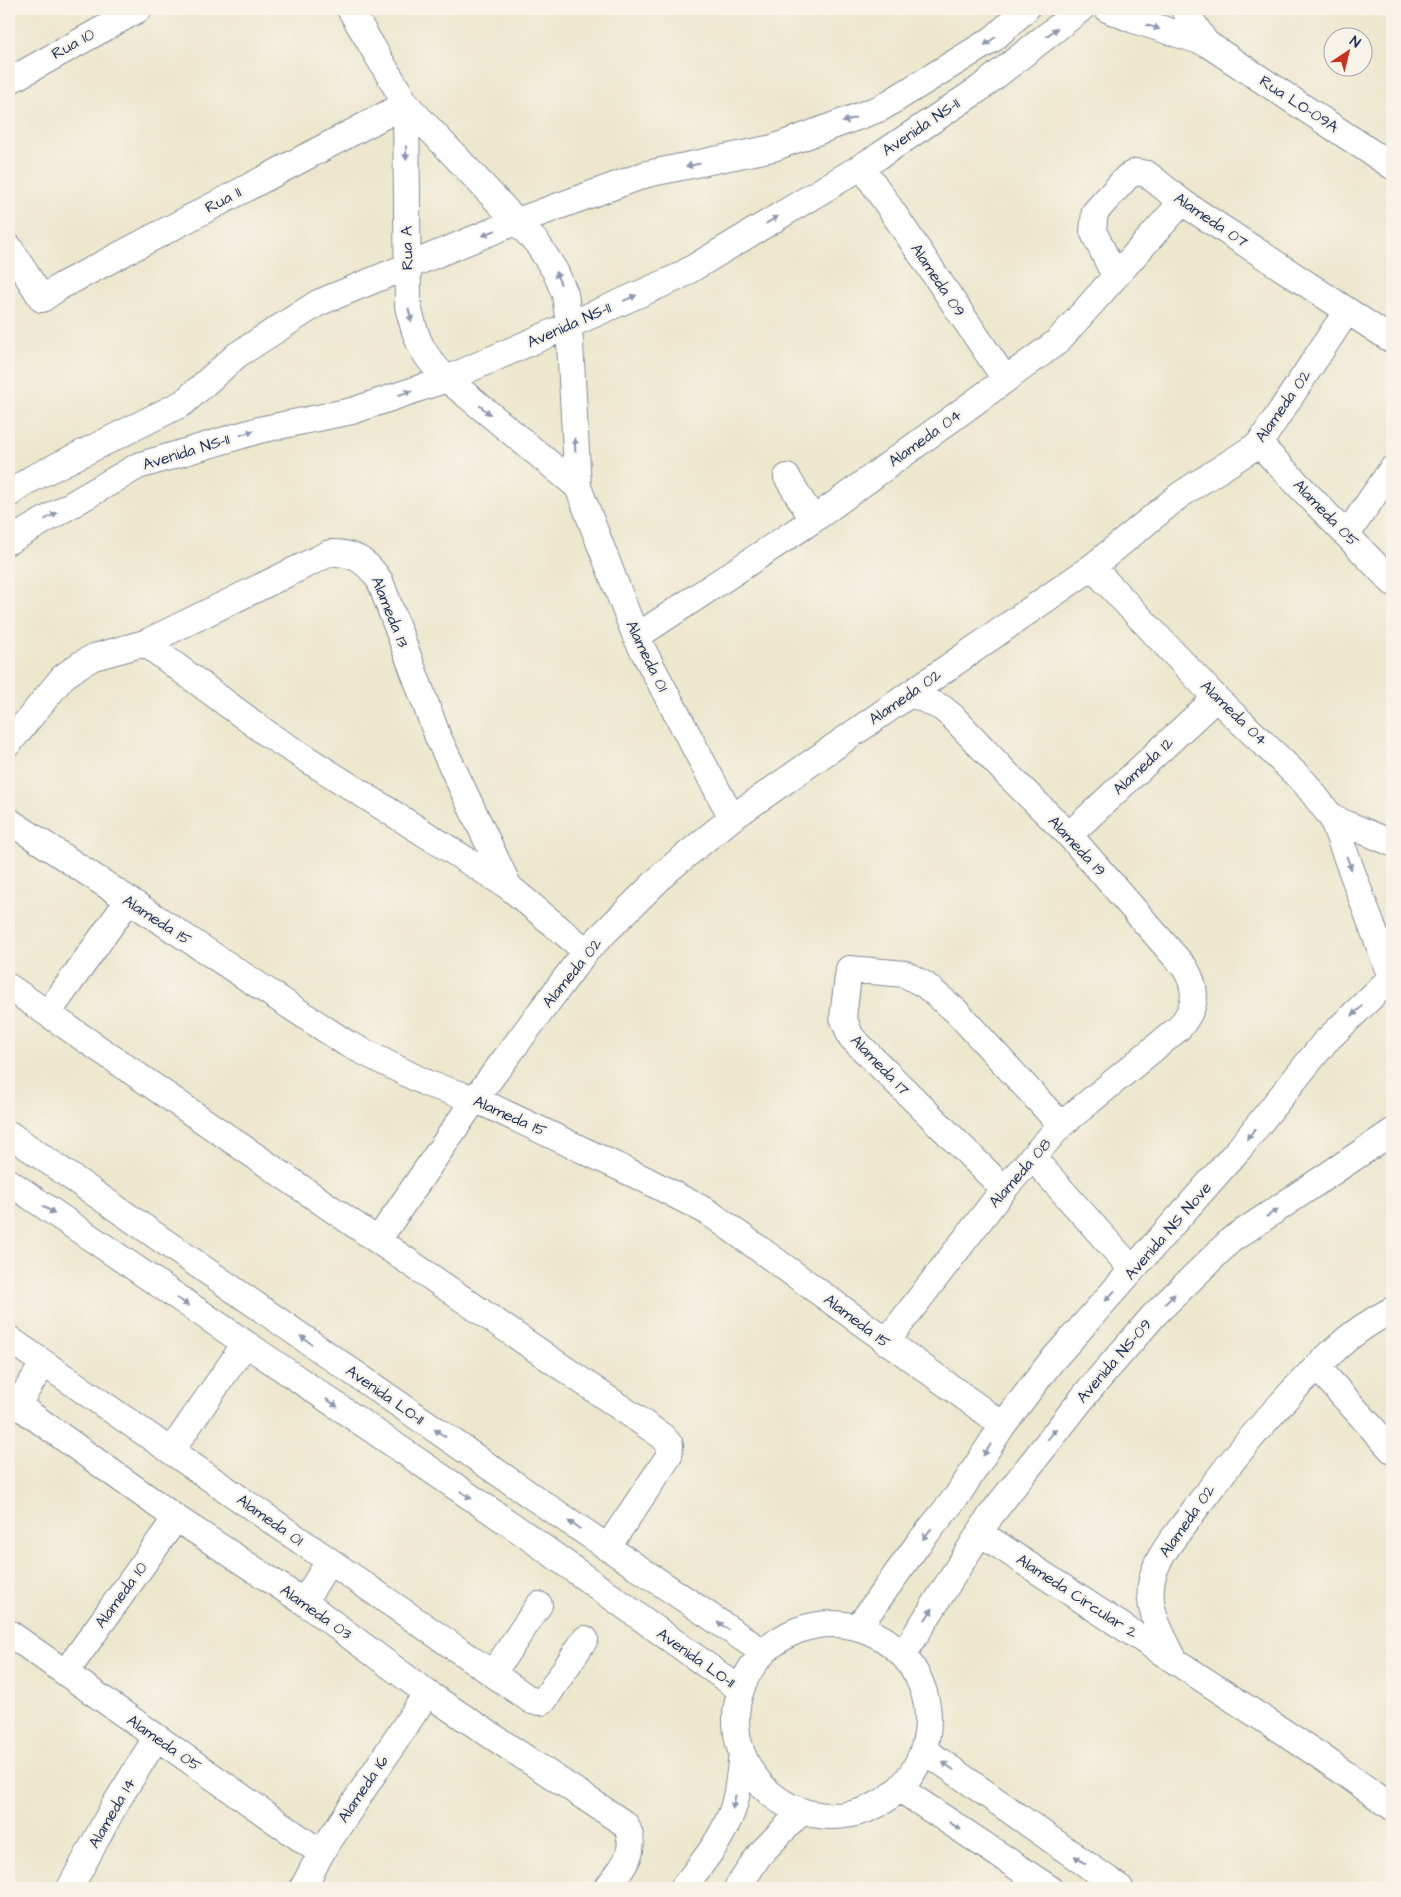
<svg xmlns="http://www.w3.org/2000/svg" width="1401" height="1897" font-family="'Architects Daughter',sans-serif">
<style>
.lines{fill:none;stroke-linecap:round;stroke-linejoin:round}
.minor-casing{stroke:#848b96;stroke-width:28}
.minor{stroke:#fff;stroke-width:26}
.oneway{fill:#8d97ae}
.labels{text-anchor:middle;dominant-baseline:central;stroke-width:4.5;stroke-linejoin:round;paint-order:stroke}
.street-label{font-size:16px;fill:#1b2f5e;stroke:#f7f3e8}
</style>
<rect width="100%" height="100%" fill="#f7f3e8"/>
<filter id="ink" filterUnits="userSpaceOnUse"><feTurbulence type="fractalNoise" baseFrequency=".02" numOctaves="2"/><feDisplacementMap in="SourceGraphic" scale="10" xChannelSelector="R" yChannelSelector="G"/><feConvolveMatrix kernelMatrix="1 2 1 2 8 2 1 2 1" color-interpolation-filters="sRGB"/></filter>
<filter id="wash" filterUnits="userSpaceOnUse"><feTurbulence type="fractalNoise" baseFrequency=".0096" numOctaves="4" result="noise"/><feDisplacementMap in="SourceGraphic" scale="20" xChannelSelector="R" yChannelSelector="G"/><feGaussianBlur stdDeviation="1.12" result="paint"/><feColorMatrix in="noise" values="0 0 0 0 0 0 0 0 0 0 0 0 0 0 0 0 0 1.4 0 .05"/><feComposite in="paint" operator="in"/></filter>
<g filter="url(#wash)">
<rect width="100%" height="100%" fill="#ede7cd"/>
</g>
<g filter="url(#ink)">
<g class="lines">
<defs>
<path id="minor" d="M350 9 406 104 537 243 555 271 565 294 569 325 578 487 447 379C422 355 416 340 408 306L406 104
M1107 9 1134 20 1206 43 1392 166
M1184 9 1206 43
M9 81 139 9
M871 180 1005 379
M9 247 42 299 61 286 406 104
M1115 276 1093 231 1095 212 1127 177 1136 172 1147 174 1182 202 1392 340
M1259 444 1392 582
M787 477 813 520
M578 487 636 637 732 818
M9 494 31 479 183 403 237 355 318 303 515 222 647 174 773 148 881 108 993 39 1026 9
M1347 534 1392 469
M9 541 138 466 259 430 352 411 447 379 678 277 879 156 979 89 1081 9
M1092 567 1216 698 1305 783 1332 818 1392 980
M636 637 813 520 1057 342 1182 202
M145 643 269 735 509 887 586 951
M9 743 63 677 81 664 94 657 145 643 330 553C353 552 367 561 380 581L438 737 509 887
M1332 818 1392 843
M9 821 346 1043 428 1084 475 1099 644 1179 708 1212 1003 1425
M1069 835 1216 698
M9 987 662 1436 670 1445 669 1456 607 1548
M48 1013 128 901
M9 1134 533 1497 763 1652
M1033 1158 1132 1269
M9 1182 516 1528 741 1690
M1004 1189 851 1037 843 1017 849 969 905 974 925 985 956 1011 1061 1125
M378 1240 475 1099 586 951 668 870 732 818 1092 567 1180 495 1259 444 1347 311
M9 1339 532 1701 541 1702 545 1699 585 1639
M886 1342 1004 1189 1061 1125 1179 1028C1196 1008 1199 991 1185 968L1069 835 1006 773 952 716 942 708 911 693
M1317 1367 1392 1450
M9 1399 176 1518 304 1602 427 1693 625 1824C640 1849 623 1868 607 1888
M17 1405 44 1363
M171 1451 245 1344
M980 1533 1320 1756 1392 1807
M304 1602 329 1561
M736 1720a96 96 0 1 1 192 0a96 96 0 1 1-192 0Z
M859 1626 918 1544 957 1496 1003 1425 1050 1363 1239 1149 1324 1043 1392 977
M9 1633 321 1853
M903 1655 991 1515 1089 1390 1155 1314 1231 1240 1392 1132
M1174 1659C1162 1635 1148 1613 1151 1585 1154 1559 1175 1537 1190 1516 1234 1456 1283 1396 1339 1346 1355 1331 1373 1320 1392 1310
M66 1672 176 1518
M493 1673 539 1605
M924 1750 1120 1888
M900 1789 1049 1888
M70 1888 114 1806 156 1738
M303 1888 321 1853 427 1693
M683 1888C699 1867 717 1846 728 1821 738 1801 739 1776 742 1754
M737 1888 760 1854 802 1811"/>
</defs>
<!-- minor casing -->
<use href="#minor" class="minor-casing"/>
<!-- minor -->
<use href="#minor" class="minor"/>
</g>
<!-- one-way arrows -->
<defs><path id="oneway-solid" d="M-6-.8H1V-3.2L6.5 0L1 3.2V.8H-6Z" transform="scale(1.25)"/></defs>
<g class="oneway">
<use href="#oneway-solid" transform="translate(1153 27) rotate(18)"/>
<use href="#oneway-solid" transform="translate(1052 32) rotate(-38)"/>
<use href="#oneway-solid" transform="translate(990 41) rotate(145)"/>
<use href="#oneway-solid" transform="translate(849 120) rotate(160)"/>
<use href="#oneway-solid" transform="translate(406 153) rotate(90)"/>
<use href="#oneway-solid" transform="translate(693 165) rotate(168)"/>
<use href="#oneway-solid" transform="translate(772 220) rotate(-31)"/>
<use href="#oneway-solid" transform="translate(489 233) rotate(157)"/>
<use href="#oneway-solid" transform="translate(558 278) rotate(-113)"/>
<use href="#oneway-solid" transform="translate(630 298) rotate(-24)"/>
<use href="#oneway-solid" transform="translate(410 315) rotate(77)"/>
<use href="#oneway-solid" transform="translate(405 393) rotate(-18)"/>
<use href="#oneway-solid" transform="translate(485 410) rotate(40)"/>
<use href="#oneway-solid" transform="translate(247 433) rotate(-17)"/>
<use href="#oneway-solid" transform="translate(575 445) rotate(-93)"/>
<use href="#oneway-solid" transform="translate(51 516) rotate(-30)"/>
<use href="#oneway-solid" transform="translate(1349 863) rotate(70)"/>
<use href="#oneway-solid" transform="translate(1357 1011) rotate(136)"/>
<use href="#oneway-solid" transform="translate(1251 1134) rotate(129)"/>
<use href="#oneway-solid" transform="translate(49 1210) rotate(34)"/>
<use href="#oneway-solid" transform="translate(1272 1213) rotate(-33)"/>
<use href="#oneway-solid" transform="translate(1110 1296) rotate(132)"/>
<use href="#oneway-solid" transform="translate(1170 1299) rotate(-45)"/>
<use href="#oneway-solid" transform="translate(183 1302) rotate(34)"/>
<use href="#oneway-solid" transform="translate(306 1340) rotate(-145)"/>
<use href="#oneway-solid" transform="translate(332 1403) rotate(34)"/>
<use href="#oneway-solid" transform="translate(440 1433) rotate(-145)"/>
<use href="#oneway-solid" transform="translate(1052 1434) rotate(-51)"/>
<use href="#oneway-solid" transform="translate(987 1450) rotate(123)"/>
<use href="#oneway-solid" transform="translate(466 1495) rotate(34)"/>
<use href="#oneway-solid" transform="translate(574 1525) rotate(-146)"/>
<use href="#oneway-solid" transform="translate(927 1534) rotate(128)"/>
<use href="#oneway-solid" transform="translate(929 1614) rotate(-56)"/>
<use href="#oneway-solid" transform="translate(723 1626) rotate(-146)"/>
<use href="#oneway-solid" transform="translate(948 1766) rotate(-145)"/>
<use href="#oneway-solid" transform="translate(734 1802) rotate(103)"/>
<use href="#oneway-solid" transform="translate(955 1826) rotate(33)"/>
<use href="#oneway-solid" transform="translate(1080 1860) rotate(-144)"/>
</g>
</g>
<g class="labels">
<!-- street labels -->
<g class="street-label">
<text transform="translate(73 44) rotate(-29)">Rua 10</text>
<text transform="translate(1299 104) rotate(33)">Rua LO-09A</text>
<text transform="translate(921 127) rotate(-34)">Avenida NS-11</text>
<text transform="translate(223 200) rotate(-28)">Rua 11</text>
<text transform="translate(1211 220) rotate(34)">Alameda 07</text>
<text transform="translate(407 248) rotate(-91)">Rua A</text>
<text transform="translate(938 280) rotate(56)">Alameda 09</text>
<text transform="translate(569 325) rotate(-24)">Avenida NS-11</text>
<text transform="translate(1283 406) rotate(-55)">Alameda 02</text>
<text transform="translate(925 438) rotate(-36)">Alameda 04</text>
<text transform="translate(186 452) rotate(-17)">Avenida NS-11</text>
<text transform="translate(1326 513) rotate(46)">Alameda 05</text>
<text transform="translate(390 612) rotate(68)">Alameda 13</text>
<text transform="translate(647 656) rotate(64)">Alameda 01</text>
<text transform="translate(905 697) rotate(-35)">Alameda 02</text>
<text transform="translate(1234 713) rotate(44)">Alameda 04</text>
<text transform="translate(1143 766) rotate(-43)">Alameda 12</text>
<text transform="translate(1077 846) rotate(47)">Alameda 19</text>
<text transform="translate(157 920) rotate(33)">Alameda 15</text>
<text transform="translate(572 973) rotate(-51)">Alameda 02</text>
<text transform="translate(880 1065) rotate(46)">Alameda 17</text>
<text transform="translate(510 1116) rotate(24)">Alameda 15</text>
<text transform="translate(1020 1173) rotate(-49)">Alameda 08</text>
<text transform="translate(1168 1231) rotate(-49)">Avenida NS Nove</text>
<text transform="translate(857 1321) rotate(37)">Alameda 15</text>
<text transform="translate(1114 1361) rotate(-49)">Avenida NS-09</text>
<text transform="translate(385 1395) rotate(35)">Avenida LO-11</text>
<text transform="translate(270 1520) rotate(35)">Alameda 01</text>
<text transform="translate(1187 1521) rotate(-55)">Alameda 02</text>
<text transform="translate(121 1595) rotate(-54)">Alameda 10</text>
<text transform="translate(1077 1596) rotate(33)">Alameda Circular 2</text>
<text transform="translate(316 1612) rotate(35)">Alameda 03</text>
<text transform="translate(696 1658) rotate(35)">Avenida LO-11</text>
<text transform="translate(164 1743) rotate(35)">Alameda 05</text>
<text transform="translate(363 1789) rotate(-56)">Alameda 16</text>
<text transform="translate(112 1813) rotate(-60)">Alameda 14</text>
</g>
</g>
<!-- margin -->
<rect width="1401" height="1897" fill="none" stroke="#f7f3e8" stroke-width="30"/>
<!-- north arrow -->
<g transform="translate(1348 52) rotate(35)"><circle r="24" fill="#f7f3e8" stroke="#9fa5b1"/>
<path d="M0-4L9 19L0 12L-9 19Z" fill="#c8321e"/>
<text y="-8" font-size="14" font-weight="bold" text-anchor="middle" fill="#1b2f5e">N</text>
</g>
</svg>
